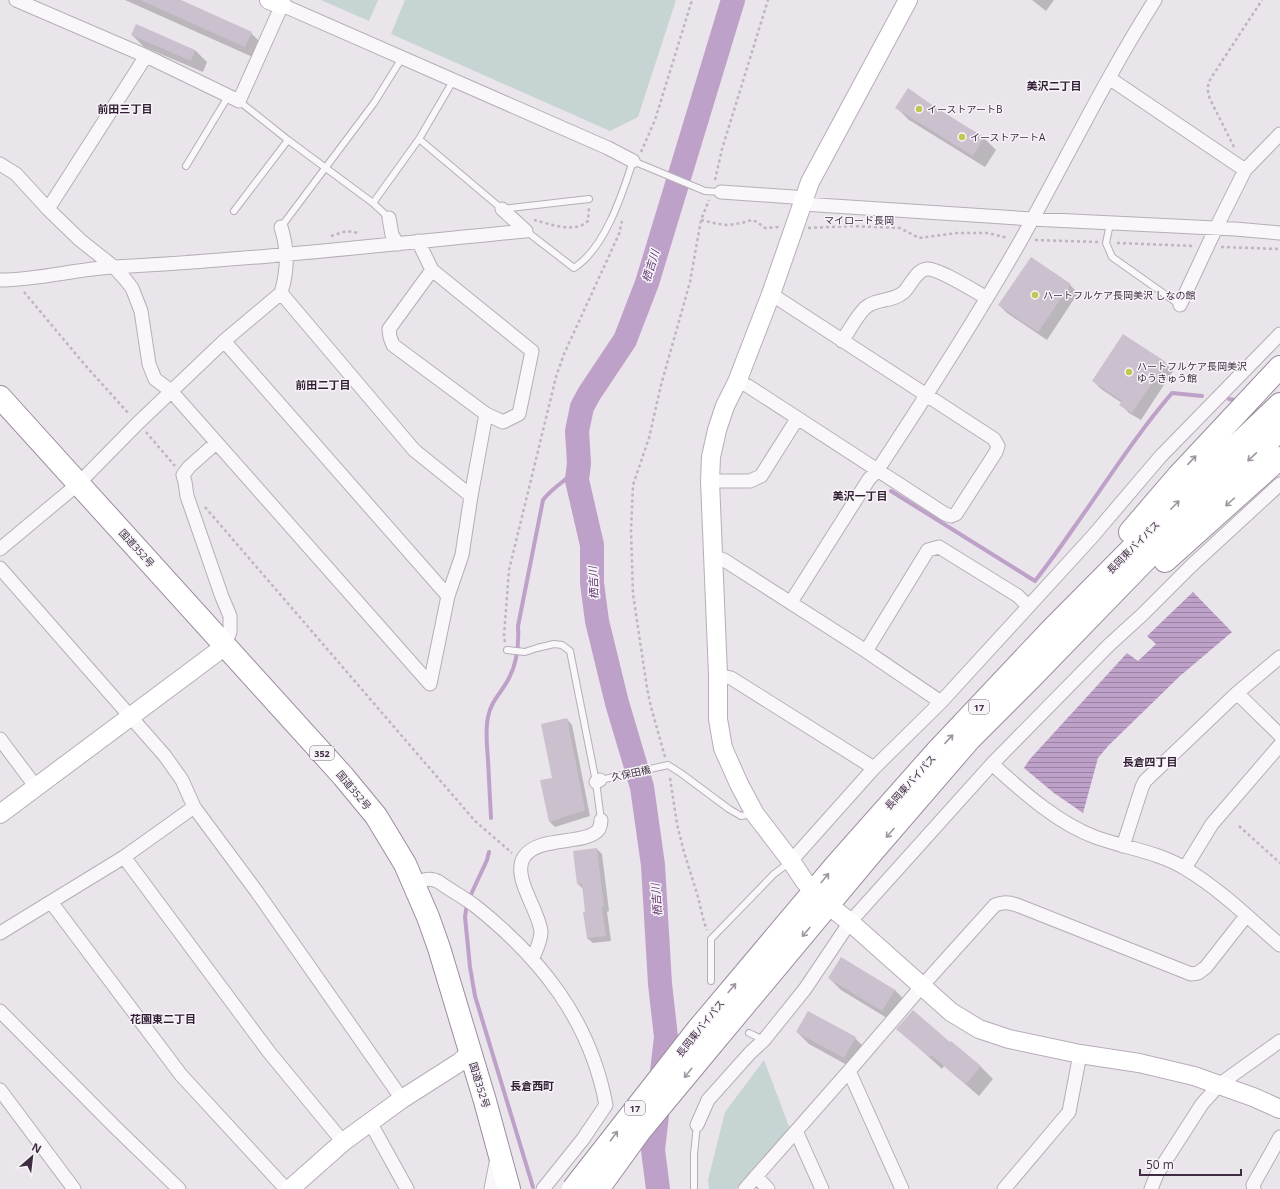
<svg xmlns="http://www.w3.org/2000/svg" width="1280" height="1189" font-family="'Open Sans','Noto Sans JP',sans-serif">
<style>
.green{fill:#c6d4d4}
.water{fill:url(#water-rules)}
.shadow{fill:#0003}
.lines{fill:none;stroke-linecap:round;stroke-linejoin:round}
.stream{stroke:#bda1c8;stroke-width:4}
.river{stroke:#bda1c8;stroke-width:24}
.building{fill:#cbc1ce}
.lane-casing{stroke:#b7adb9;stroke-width:8}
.street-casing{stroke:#b7adb9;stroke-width:15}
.secondary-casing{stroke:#b7adb9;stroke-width:20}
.highway-casing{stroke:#9d8ca1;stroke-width:24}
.path{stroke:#bdb6bf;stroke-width:2.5;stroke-dasharray:3 3;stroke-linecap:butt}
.lane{stroke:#f9f7f9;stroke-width:6}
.street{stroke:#f9f7f9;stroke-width:13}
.secondary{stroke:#fff;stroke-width:18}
.highway{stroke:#fff;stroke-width:22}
.highway-bridge-casing{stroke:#9d8ca1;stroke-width:24;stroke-linecap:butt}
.highway-bridge{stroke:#fff;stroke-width:22}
.oneway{stroke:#9f96a1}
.poi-dot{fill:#c2c752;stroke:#f7f4f8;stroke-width:1.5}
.labels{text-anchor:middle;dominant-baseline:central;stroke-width:3;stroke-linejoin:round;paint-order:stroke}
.shield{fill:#f7f4f8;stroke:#766879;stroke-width:1}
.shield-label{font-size:9px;font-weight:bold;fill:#3f2c43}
.poi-label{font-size:10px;fill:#3f2c43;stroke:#f7f4f8;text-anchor:start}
.street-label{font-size:10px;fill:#3f2c43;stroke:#f7f4f8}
.neighbourhood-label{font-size:11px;font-weight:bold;fill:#311e34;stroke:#f7f4f8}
.water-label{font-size:11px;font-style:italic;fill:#653874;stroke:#f7f4f8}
</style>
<defs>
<pattern id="water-rules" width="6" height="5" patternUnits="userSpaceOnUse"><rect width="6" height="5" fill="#bda1c8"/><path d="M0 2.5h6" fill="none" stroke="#9b83a4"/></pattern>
</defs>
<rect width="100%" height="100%" fill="#eae4eb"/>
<!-- green -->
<path class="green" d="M321 0H378L369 21Z
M405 0H676L638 117 610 131 391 34Z
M764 1060 790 1129 736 1189H709L708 1180 725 1112Z"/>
<!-- water -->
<path class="water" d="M1193 592 1232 632 1180 676 1108 746 1098 758 1083 813 1054 793 1024 768 1030 759 1127 653 1138 661 1156 644 1147 636Z"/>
<!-- shadow -->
<path class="shadow" d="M125 0H177L251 33 263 45 257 59Z
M1032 0H1054L1046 11Z
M132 35 195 50 207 62 203 72 144 47Z
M908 90 984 138 996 150 985 167 909 120 897 108Z
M1070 285 1078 293 1047 340 1007 313 999 305Z
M1165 363 1173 371 1141 420 1129 413 1121 405 1122 403 1101 389 1093 381Z
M567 719 572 725 590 816 555 827 550 822 553 778Z
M597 849 602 854 609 911 607 912 611 941 593 943 587 938V913L583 889 578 884Z
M841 958 895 990 907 1003 895 1023 841 990 829 978Z
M898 1029 950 1043 951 1042 981 1067 993 1079 979 1096 944 1066 942 1069Z
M797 1032 855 1038 867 1050 856 1070 809 1044Z"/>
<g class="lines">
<!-- stream -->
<path class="stream" d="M1229 399 1235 400
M891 491 1035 581C1049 563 1062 545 1075 526 1107 481 1136 435 1172 393L1202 396
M491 818C490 799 489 779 488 760 487 746 485 731 488 717 491 701 501 693 508 680 517 664 519 643 518 626L543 500C551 489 562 483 572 474 575 471 577 467 579 463
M489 852 487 860 467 903 465 917 470 967 475 996 533 1187"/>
<!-- river -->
<path class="river" d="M658 1189 653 1150 666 1037 660 984 653 865 642 787 617 703 597 621 592 583V545L577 480 579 463 577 431 582 407 589 394 625 340 647 283 733 0"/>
</g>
<!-- building -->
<path class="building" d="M140 0H181L252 32 245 47Z
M136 24 195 50 191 61 131 35Z
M908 88 942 112 984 137 973 156 895 108Z
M1031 257 1071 284 1038 332 998 305Z
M1123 334 1166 362 1132 413 1119 405 1122 401 1092 381Z
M567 718 585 810 549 822 540 780 552 778 541 724Z
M597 848 604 906 602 907 606 936 587 938 583 912H585L582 884H577L573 851Z
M841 957 895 990 882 1011 828 978Z
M913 1010 950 1042 951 1041 981 1066 966 1084 931 1055 929 1057 896 1029Z
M808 1011 856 1037 844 1058 796 1032Z"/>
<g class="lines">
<defs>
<path id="lane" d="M239 101 288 140 373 203 419 139 453 81
M419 139 502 209 589 199
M186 166 229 95
M373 203 389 218
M234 211 288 140
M1110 224 1106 243 1112 257 1180 305
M281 227 374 103 402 58
M526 231 574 268C605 248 622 195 633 161L705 191 721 192
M507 650 525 652 537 648 554 644 562 645 570 651 596 782 601 820
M600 780 668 765 682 774 729 809 741 816 753 814
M711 981V939L774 874 790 862
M749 1033 764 1040
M694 1189V1154L697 1125"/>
<path id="street" d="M16 0 146 56 239 101 282 5 608 148 633 161
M1109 78 1245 170 1216 228 1180 305
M0 164 16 174 48 209 80 240 114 267 125 279 132 288 141 311 149 364 155 379 171 391 430 684 448 596 462 555 471 496 414 450 281 293
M1245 170 1280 134
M721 192 793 197 804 199
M803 204 1032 219 1235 229 1280 233
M48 209 146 56
M502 209 526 231
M389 218 392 235 398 244
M418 241 432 270 389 329 390 337 393 345 486 414 471 496
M432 270 532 351 519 414 503 422 486 414
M0 280C38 280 76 269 114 267 252 260 389 244 526 231
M224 341 448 596
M842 341C849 331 856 317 865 308 876 298 893 302 904 292 911 285 916 270 927 269 938 268 976 292 987 298
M737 382 748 386 945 514 951 516 956 514 996 452 998 446 994 439 771 294
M216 443 189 467 183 475 185 482 187 496 222 597 230 616V632L225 644
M710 481H750L761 476 797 419
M0 549 78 484 138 423 224 341 281 293C288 269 288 250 281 227
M712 556 724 560 866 651 941 702
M0 568 165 756 182 780 194 807 257 892 402 1099
M791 602 869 479 877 471C927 395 976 319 1021 240 1066 160 1106 77 1155 0
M866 651 928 550 939 547 1018 596 1028 606
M718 675 731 678 874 768
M1237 693 1280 735
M0 739 36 787
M992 764C1022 791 1057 823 1095 837 1125 848 1159 852 1186 869 1221 890 1250 919 1280 945
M596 782 600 780
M1123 846 1142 787 1145 781 1237 693 1280 657
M124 857 269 1052 343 1142
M791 861 874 768 941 702 1092 537 1160 457 1280 334
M1185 868 1212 824 1280 745
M414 883C423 880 430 877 439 882 450 890 463 897 474 905 541 958 590 1020 606 1105L583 1139 543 1189
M51 902 181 1075 286 1189
M0 933 124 857 194 807
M533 958C536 950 541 941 541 932 540 912 511 876 524 857 538 835 587 846 599 829 600 827 601 823 601 820
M0 1011 115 1127 179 1189
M849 1071 902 1189
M0 1090 74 1189
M370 1122 407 1189
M697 1125 708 1100 750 1053 764 1040 805 989 850 922 992 764 1109 645 1143 614 1192 565 1280 484
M796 1131 822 1189
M756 1176 768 1189
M491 1189 497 1158
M745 1189 849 1071 922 986 995 905C1003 902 1008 902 1017 905L1191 974 1198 973 1206 967 1246 916
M1004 1189 1069 1112 1080 1054
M1151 1189 1157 1174 1202 1104 1220 1084 1280 1041
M1254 1189 1253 1185 1280 1137"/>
<path id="secondary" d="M269 0 282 5
M0 814 217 652 225 644
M805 882 791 861 755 814 739 784 723 748 718 719V675L710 481 711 457 717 430 725 406 737 382 771 294 810 182 908 0
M837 912 850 922 951 1012 979 1029 1009 1039 1080 1054 1139 1063 1194 1076 1253 1097 1280 1109
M290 1189 343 1142 402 1099 460 1062 470 1053"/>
<path id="highway" d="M0 397 343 776 376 816 405 864 428 917 439 948 485 1101 509 1189
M1130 532 1178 476 1280 367
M1165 561 1280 458
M698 1029 835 866 937 751 1051 630 1190 490 1280 404
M713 1043 869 856 969 740 1029 680 1160 545 1280 430"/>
</defs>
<!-- lane casing -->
<use href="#lane" class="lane-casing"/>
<!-- street casing -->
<use href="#street" class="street-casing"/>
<!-- secondary casing -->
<use href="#secondary" class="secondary-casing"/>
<!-- highway casing -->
<use href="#highway" class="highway-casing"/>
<!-- path -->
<path class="path" d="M1234 147 1210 99C1207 90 1207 86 1211 78L1262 0
M641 152 655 120 692 0
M715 180 722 149 768 0
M534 220C551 224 574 234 588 221L589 208
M701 220 718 224 728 225 742 223 752 220 757 222 765 228 779 227
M808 228 851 226 900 228 919 238 957 233H988L1008 238
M331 236 347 231 359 233
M1035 240 1098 242
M1117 243 1194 246
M1221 247 1280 249
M24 292 85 365 129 414
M146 432 175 466
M205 507 475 821 512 853
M505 642 504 636 509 570 556 377 564 354 619 234 622 221
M665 757 651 707 647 688 633 594 631 530 633 485 649 438 661 385 690 282 701 220 709 200
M670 778 677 824 684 852 698 897 704 922 707 930
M1239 826 1280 863"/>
<!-- lane -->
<use href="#lane" class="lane"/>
<!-- street -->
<use href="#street" class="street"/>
<!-- secondary -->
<use href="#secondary" class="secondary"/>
<!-- highway -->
<use href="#highway" class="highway"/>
<defs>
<path id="highway-bridge" d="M573 1189 698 1029
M598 1189 640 1131 713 1043"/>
</defs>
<!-- highway-bridge casing -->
<use href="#highway-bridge" class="highway-bridge-casing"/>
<!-- highway-bridge -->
<use href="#highway-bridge" class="highway-bridge"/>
</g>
<!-- one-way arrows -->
<defs><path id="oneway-shaft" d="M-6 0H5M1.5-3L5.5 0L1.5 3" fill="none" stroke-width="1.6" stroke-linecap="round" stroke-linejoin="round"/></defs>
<g class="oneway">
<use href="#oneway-shaft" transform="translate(1252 457) rotate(137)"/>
<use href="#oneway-shaft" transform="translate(1192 460) rotate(-47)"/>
<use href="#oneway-shaft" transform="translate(1230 502) rotate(138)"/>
<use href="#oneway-shaft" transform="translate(1175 505) rotate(-45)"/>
<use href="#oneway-shaft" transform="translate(949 739) rotate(-47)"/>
<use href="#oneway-shaft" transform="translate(890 833) rotate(131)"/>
<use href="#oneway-shaft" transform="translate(825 878) rotate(-50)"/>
<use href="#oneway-shaft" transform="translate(806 932) rotate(130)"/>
<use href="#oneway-shaft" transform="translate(732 988) rotate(-50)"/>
<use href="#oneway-shaft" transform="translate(688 1073) rotate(129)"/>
<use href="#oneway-shaft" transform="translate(614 1136) rotate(-53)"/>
</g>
<!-- markers -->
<g class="poi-dot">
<circle cx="919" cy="109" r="4"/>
<circle cx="962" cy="137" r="4"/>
<circle cx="1035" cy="295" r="4"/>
<circle cx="1129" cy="372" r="4"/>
</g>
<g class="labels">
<!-- shield labels -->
<g class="shield">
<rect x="969" y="700" width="20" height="14" rx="3"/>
<rect x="310" y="746" width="24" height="14" rx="3"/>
<rect x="625" y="1101" width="20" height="14" rx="3"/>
</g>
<g class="shield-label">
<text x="979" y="707">17</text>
<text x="322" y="753">352</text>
<text x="635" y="1108">17</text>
</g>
<!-- poi labels -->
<g class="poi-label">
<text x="927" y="109">イーストアートB</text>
<text x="970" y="137">イーストアートA</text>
<text x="1043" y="295">ハートフルケア長岡美沢 しなの館</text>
<text x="1137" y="366">ハートフルケア長岡美沢<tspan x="1137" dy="12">ゆうきゅう館</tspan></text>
</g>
<!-- street labels -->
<g class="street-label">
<text x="859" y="220">マイロード長岡</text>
<text transform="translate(1133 547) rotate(-45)">長岡東バイパス</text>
<text transform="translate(137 548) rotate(48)">国道352号</text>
<text transform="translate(631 773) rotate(-12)">久保田橋</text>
<text transform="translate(910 782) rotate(-48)">長岡東バイパス</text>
<text transform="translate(354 790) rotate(50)">国道352号</text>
<text transform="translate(700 1028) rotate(-51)">長岡東バイパス</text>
<text transform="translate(480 1085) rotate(73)">国道352号</text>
</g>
<!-- neighbourhood labels -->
<g class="neighbourhood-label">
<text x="1054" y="85">美沢二丁目</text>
<text x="125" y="108">前田三丁目</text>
<text x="323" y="384">前田二丁目</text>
<text x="860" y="495">美沢一丁目</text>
<text x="1150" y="761">長倉四丁目</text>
<text x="163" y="1018">花園東二丁目</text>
<text x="532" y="1085">長倉西町</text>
</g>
<!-- water labels -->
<g class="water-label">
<text transform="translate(650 266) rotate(-73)">栖吉川</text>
<text transform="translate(593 583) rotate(-93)">栖吉川</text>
<text transform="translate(656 900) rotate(-94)">栖吉川</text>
</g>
</g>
<!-- north arrow -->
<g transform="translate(32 1157) rotate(28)" stroke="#f7f4f8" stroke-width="3" paint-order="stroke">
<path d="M0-3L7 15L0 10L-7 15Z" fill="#3f2c43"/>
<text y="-6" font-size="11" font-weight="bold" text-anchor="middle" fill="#3f2c43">N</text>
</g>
<!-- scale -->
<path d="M1140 1169v6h101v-6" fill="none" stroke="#3f2c43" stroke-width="2"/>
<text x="1146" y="1169" font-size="12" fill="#3f2c43" stroke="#f7f4f8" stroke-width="3" paint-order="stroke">50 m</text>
</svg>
